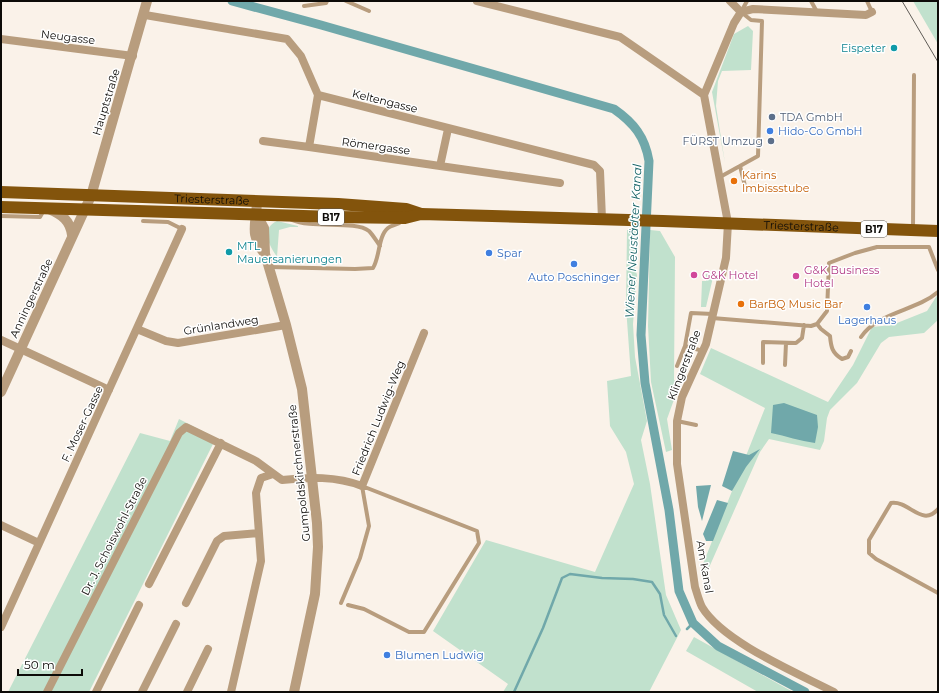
<svg xmlns="http://www.w3.org/2000/svg" width="939" height="693" font-family="Montserrat,sans-serif">
<style>
.green{fill:#c1e1cd}
.water{fill:#70a8aa}
.lines{fill:none;stroke-linecap:round;stroke-linejoin:round}
.stream{stroke:#70a8aa;stroke-width:2.5}
.canal{stroke:#70a8aa;stroke-width:9}
.service{stroke:#b89d7e;stroke-width:4}
.minor{stroke:#b89d7e;stroke-width:8}
.tertiary{stroke:#b89d7e;stroke-width:10}
.primary{stroke:#83540c;stroke-width:12}
.tram{stroke:#5f5b56;stroke-width:1}
.culture-dot{fill:#0f9aa8;stroke:#fff;stroke-width:1.5}
.service-dot{fill:#5c6f8a;stroke:#fff;stroke-width:1.5}
.shop-dot{fill:#3f7fe0;stroke:#fff;stroke-width:1.5}
.food-dot{fill:#e8710a;stroke:#fff;stroke-width:1.5}
.hotel-dot{fill:#d1479c;stroke:#fff;stroke-width:1.5}
.labels{text-anchor:middle;dominant-baseline:central;stroke-width:3;stroke-linejoin:round;paint-order:stroke}
.shield{fill:#fff;stroke:#565452;stroke-width:1}
.shield-label{font-size:10px;font-weight:bold;fill:#0d0b08}
.street-label{font-size:11px;fill:#0d0b08;stroke:#fff}
.culture-label{font-size:11px;fill:#0d838f;stroke:#fff;text-anchor:end}
.service-label{font-size:11px;fill:#4e5e75;stroke:#fff;text-anchor:start}
.shop-label{font-size:11px;fill:#366cbe;stroke:#fff;text-anchor:start}
.food-label{font-size:11px;fill:#c56008;stroke:#fff;text-anchor:start}
.hotel-label{font-size:11px;fill:#b23c85;stroke:#fff;text-anchor:start}
.water-label{font-size:12px;font-style:italic;fill:#146264;stroke:#fff}
</style>
<rect width="100%" height="100%" fill="#faf2e9"/>
<!-- green -->
<path class="green" d="M913 1H938V44Z
M748 26 753 31 751 70 722 71 718 81 716 106 725 163 712 92 734 34Z
M277 221 298 226V227H290L279 230 277 257C269 245 260 229 277 221Z
M627 230H639L633 261 637 275 633 324 635 357 647 421 641 440 650 484 666 595 681 630 649 692H503L508 684 433 631 486 540 595 572 634 484 626 452 610 426 607 381 631 376 626 307Z
M650 230 660 231 675 257 674 380 680 383 667 419 672 450 666 452 651 382 648 326Z
M714 273 706 307H701L702 281H706V274Z
M938 294V320L924 333 889 337 881 343 857 383 830 410 827 418 824 441 820 450 769 439 760 452 704 579 701 569 765 408 700 374 711 348 828 402 853 365 872 327 892 325 927 311Z
M179 419 216 438 89 692H8L140 433 170 441Z
M694 637 793 692H758L686 651Z"/>
<!-- water -->
<path class="water" d="M784 403 817 415 818 427 815 443C800 441 786 436 771 433L773 405Z
M760 449 746 467 732 491 722 486 733 451 749 455Z
M711 485 702 521 698 507 696 486Z
M717 500 728 503 713 541H706L703 534Z"/>
<g class="lines">
<!-- stream -->
<path class="stream" d="M687 629 693 623
M514 692 543 628 562 578 570 574 602 578 633 579 652 582 660 594 664 615 676 636"/>
<!-- canal -->
<path class="canal" d="M232 1 321 25 614 109C634 123 645 137 649 161L641 335 645 383 669 510 679 591 693 623 718 646 805 692"/>
<!-- service -->
<path class="service" d="M346 1 369 11
M811 1 817 12
M867 1 872 12
M304 6 326 3 327 1
M740 166 745 186
M720 177 758 156 762 21 751 20 741 12 747 1
M1 216 40 217 44 210
M292 220C312 229 355 220 369 231 373 235 377 242 380 246
M143 221 168 222 182 229
M913 228 914 75
M270 267 355 269 373 268C380 257 378 236 388 228 392 225 398 225 402 221
M712 318 811 326 817 324
M817 324 827 311 829 263 855 253 877 247H929L938 270
M817 324 821 329 830 336C831 347 832 353 842 359L848 357 851 351
M861 337C878 312 916 311 938 292
M685 346 703 351
M763 363V342L796 343 802 338 804 325
M785 365 786 343
M677 366 685 346 691 313 713 314
M677 421 696 425
M938 509C922 528 909 500 891 503L869 540V553L876 559 938 593
M341 603 360 558 369 526 362 486 477 531 479 543 424 632H409L364 609 348 605"/>
<!-- minor -->
<path class="minor" d="M477 1 620 37 704 95
M730 1 741 12 753 9 866 15 872 12
M741 12 734 23 704 95 728 223 726 258 706 344 682 397 677 421V464L695 587C697 593 699 601 702 607 723 642 797 673 834 692
M145 15 287 39 301 56 318 95 594 165 600 171 602 219
M1 39 133 56
M318 95 309 147 440 166 448 129
M263 141 309 147
M440 166 560 183
M137 329 166 341 178 343 286 325
M1 340 109 390
M1 525 39 543
M149 584 221 443
M186 603 217 541 224 536 259 533
M1 627 182 229
M47 692 179 433 186 427 256 461 282 480C309 477 336 476 362 486L424 333
M96 692 139 605
M142 692 176 624
M187 692 208 649
M231 692 261 561 256 493 261 478 273 474"/>
<!-- tertiary -->
<path class="tertiary" d="M257 202C256 224 249 235 265 254
M49 209C62 215 70 220 72 235
M257 215 264 228 265 254 286 325 302 389 317 523 318 547 315 594 294 692
M1 392 91 196 147 1"/>
<!-- primary -->
<g class="primary">
<path id="s1" d="M1 192 338 204 406 209 421 214"/>
<path id="s2" d="M1 207 336 217 405 218 421 214 663 221 938 231"/>
</g>
<!-- tram -->
<path class="tram" d="M902 1 938 62"/>
</g>
<!-- markers -->
<g class="culture-dot">
<circle cx="894" cy="48" r="4"/>
<circle cx="229" cy="252" r="4"/>
</g>
<g class="service-dot">
<circle cx="772" cy="117" r="4"/>
<circle cx="771" cy="141" r="4"/>
</g>
<g class="shop-dot">
<circle cx="770" cy="131" r="4"/>
<circle cx="489" cy="253" r="4"/>
<circle cx="574" cy="264" r="4"/>
<circle cx="867" cy="307" r="4"/>
<circle cx="387" cy="655" r="4"/>
</g>
<g class="food-dot">
<circle cx="734" cy="181" r="4"/>
<circle cx="741" cy="304" r="4"/>
</g>
<g class="hotel-dot">
<circle cx="694" cy="275" r="4"/>
<circle cx="796" cy="276" r="4"/>
</g>
<g class="labels">
<!-- shield labels -->
<g class="shield">
<rect x="318" y="209" width="26" height="16" rx="3"/>
<rect x="861" y="221" width="26" height="16" rx="3"/>
</g>
<g class="shield-label">
<text x="331" y="217">B17</text>
<text x="874" y="229">B17</text>
</g>
<!-- street labels -->
<g class="street-label">
<text transform="translate(68 37) rotate(7)">Neugasse</text>
<text transform="translate(385 101) rotate(14)">Keltengasse</text>
<text transform="translate(106 102) rotate(-73)">Hauptstraße</text>
<text transform="translate(376 146) rotate(8)">Römergasse</text>
<text stroke="none"><textPath href="#s1" startOffset="211">Triesterstraße</textPath></text>
<text stroke="none"><textPath href="#s2" startOffset="801">Triesterstraße</textPath></text>
<text transform="translate(31 298) rotate(-65)">Anningerstraße</text>
<text transform="translate(221 325) rotate(-9)">Grünlandweg</text>
<text transform="translate(684 365) rotate(-69)">Klingerstraße</text>
<text transform="translate(378 418) rotate(-68)">Friedrich Ludwig-Weg</text>
<text transform="translate(82 424) rotate(-65)">F. Moser-Gasse</text>
<text transform="translate(299 473) rotate(-96)">Gumpoldskirchnerstraße</text>
<text transform="translate(114 536) rotate(-63)">Dr. J. Schoiswohl-Straße</text>
<text transform="translate(705 567) rotate(80)">Am Kanal</text>
</g>
<!-- culture labels -->
<g class="culture-label">
<text x="886" y="48">Eispeter</text>
<text x="237" y="246" text-anchor="start">MTL<tspan x="237" dy="13">Mauersanierungen</tspan></text>
</g>
<!-- service labels -->
<g class="service-label">
<text x="780" y="117">TDA GmbH</text>
<text x="763" y="141" text-anchor="end">FÜRST Umzug</text>
</g>
<!-- shop labels -->
<g class="shop-label">
<text x="778" y="131">Hido-Co GmbH</text>
<text x="497" y="253">Spar</text>
<text x="574" y="277" text-anchor="middle">Auto Poschinger</text>
<text x="867" y="320" text-anchor="middle">Lagerhaus</text>
<text x="395" y="655">Blumen Ludwig</text>
</g>
<!-- food labels -->
<g class="food-label">
<text x="742" y="175">Karins<tspan x="742" dy="13">Imbissstube</tspan></text>
<text x="749" y="304">BarBQ Music Bar</text>
</g>
<!-- hotel labels -->
<g class="hotel-label">
<text x="804" y="270">G&amp;K Business<tspan x="804" dy="13">Hotel</tspan></text>
<text x="702" y="275">G&amp;K Hotel</text>
</g>
<!-- water labels -->
<g class="water-label">
<text transform="translate(633 241) rotate(-87)">Wiener Neustädter Kanal</text>
</g>
</g>
<!-- border -->
<rect width="939" height="693" fill="none" stroke="#0d0b08" stroke-width="4"/>
<!-- scale -->
<path d="M18 669v6h64v-6" fill="none" stroke="#0d0b08" stroke-width="2"/>
<text x="24" y="669" font-size="12" fill="#0d0b08" stroke="#ffffff" stroke-width="3" paint-order="stroke">50 m</text>
</svg>
